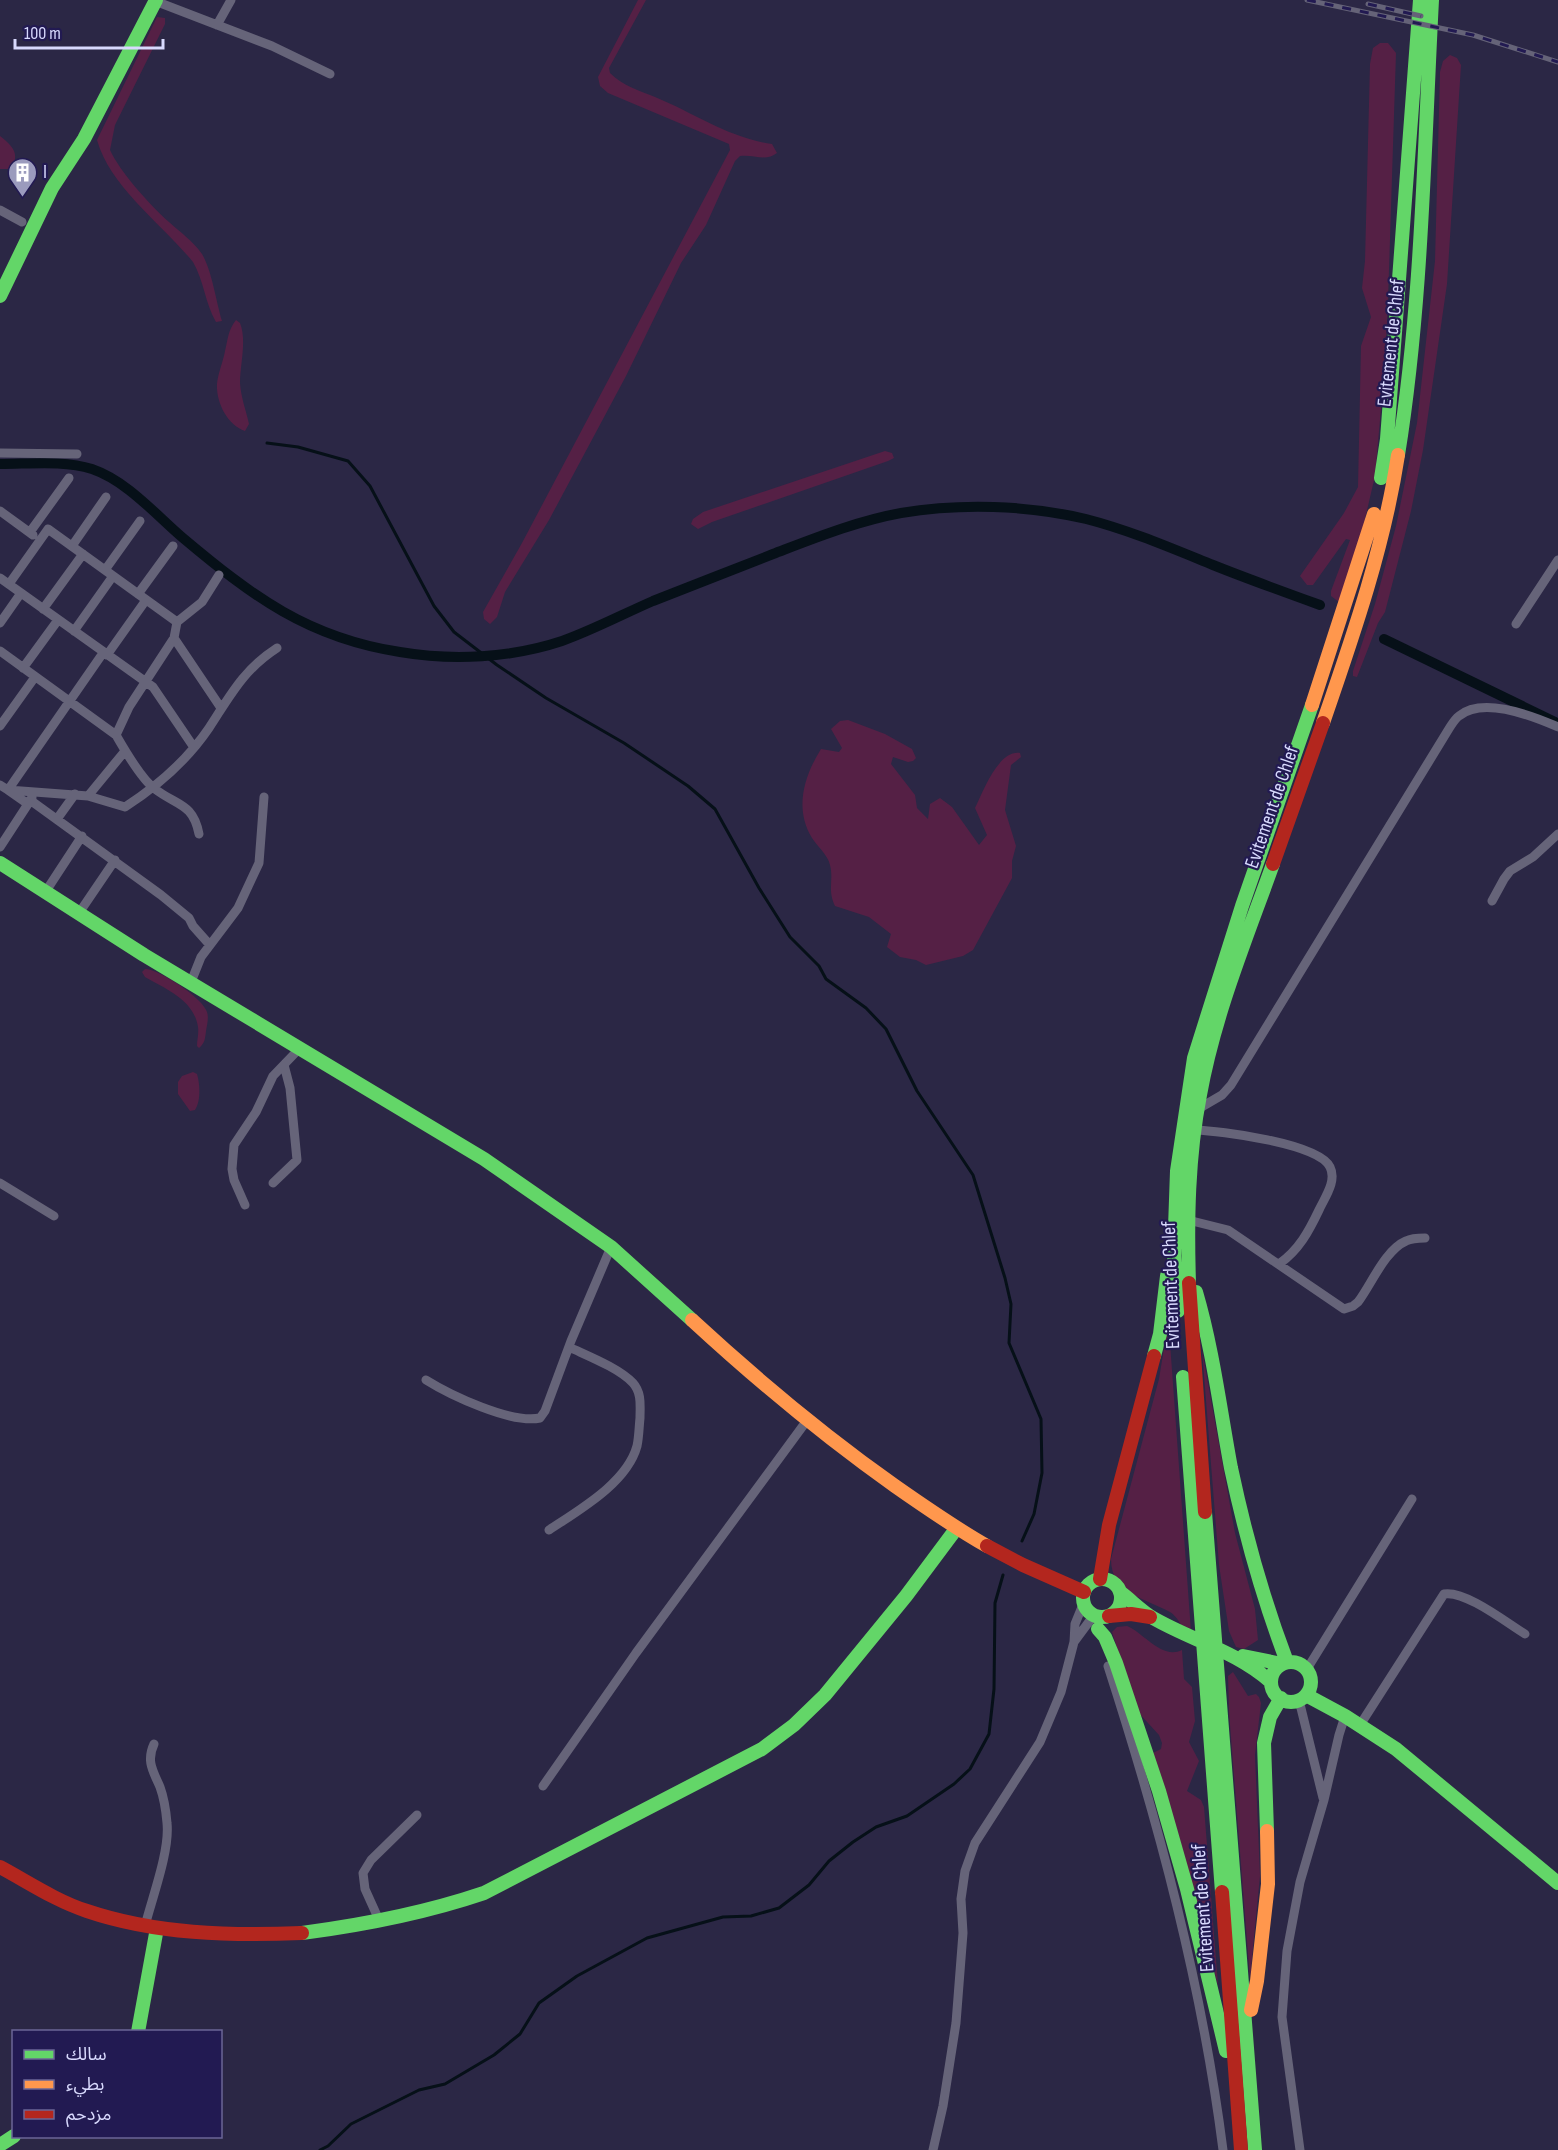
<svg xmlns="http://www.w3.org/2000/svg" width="1558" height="2150" font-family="'Sofia Sans Condensed','Noto Sans Arabic',sans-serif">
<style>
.green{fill:#552045}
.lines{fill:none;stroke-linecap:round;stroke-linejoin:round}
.stream{stroke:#061018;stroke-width:3}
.canal{stroke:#061018;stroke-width:10}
.street{stroke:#666479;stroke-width:9}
.fast{stroke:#63d668;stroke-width:14}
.slow{stroke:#ff974d;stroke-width:14}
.jam{stroke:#b3261e;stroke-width:14}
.rail-casing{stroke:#656378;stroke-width:5}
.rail{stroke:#221a52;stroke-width:3;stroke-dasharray:9;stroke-linecap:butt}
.labels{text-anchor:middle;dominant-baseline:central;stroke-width:4.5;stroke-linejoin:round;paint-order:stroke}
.poi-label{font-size:20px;fill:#d8d9fd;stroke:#221a52;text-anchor:start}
.street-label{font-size:20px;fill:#d8d9fd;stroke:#221a52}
</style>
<rect width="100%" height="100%" fill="#2b2745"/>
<!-- green -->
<path class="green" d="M638 0H646L609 68 610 73C623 86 638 90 655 97 694 113 729 138 772 144L777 153C766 162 753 154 740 156L735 161 706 225 681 263 626 376 549 520 505 592 497 617 490 624 484 619 483 612 522 543 730 150 729 144 608 93 600 86 598 77Z
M157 17 165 18V24L115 125 110 150C120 172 150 205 169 222 180 232 193 241 202 254 212 271 216 301 222 321L216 322C205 303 204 281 193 262 163 225 110 187 97 140Z
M1380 43H1388L1396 53 1388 301 1385 364 1375 476 1361 536 1339 602 1331 596V591L1350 540 1346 539 1313 585H1307L1300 576 1344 513 1358 487 1361 346 1371 317 1362 288 1365 261 1370 64 1373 48Z
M1450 55 1457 58 1461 65 1447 284 1423 450 1411 511 1385 612 1378 623 1357 677 1353 676V671L1375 604 1396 526 1417 423 1435 261 1440 72 1443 61Z
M0 136C13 146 21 155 10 169H0Z
M236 320 240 323C247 341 240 364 240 383 241 398 246 410 249 424L245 431C227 425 216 402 217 384 218 373 223 362 225 351 228 339 228 330 236 320Z
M885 451 892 453 894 458 888 461 712 522 698 529 691 524 693 519 703 512Z
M848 720 885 734 912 749 916 758 913 761 908 762 893 757 891 764 915 795 917 808 928 819 930 804 940 798 952 807 979 845 987 835 975 808C983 792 998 750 1020 753L1021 757 1011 765 1005 810 1016 846 1012 861V878L973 950 963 956 926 965 916 960 900 957 887 947 891 934 869 917 835 906C827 889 834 881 830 865 828 855 817 846 812 838 794 809 804 776 821 749L839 752 842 748 831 729 840 721Z
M145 969C159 969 203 998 207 1012 209 1018 207 1025 206 1031 205 1039 205 1043 199 1048L197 1046C197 1040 199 1033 198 1027 194 1000 166 989 145 977L142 972Z
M193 1072 197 1074C200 1084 201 1101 195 1110L190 1111 178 1094V1082L182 1076Z
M1169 1329 1191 1632 1187 1634C1182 1627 1177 1616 1170 1612 1145 1598 1111 1594 1111 1559L1159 1379 1167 1330Z
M1202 1350 1235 1533 1255 1609 1258 1640 1244 1649 1236 1647 1229 1631 1219 1565Z
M1127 1626C1144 1633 1162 1660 1182 1650L1184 1679 1192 1687 1195 1721 1189 1742 1199 1761 1187 1791 1201 1800 1204 1807 1218 1985 1153 1753 1161 1749 1162 1743 1159 1735 1137 1711 1112 1632 1117 1627Z
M1233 1672 1248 1696 1256 1694 1259 1697 1261 1703 1255 1755 1260 1876 1250 1979 1229 1712 1228 1676Z"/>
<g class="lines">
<!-- stream -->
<path class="stream" d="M267 443 298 447 348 461 370 486 434 606 454 632 497 665 546 698 624 743 688 786 715 809 759 888 790 937 819 966 826 979 866 1008 886 1029 917 1091 973 1175 1005 1278 1011 1304 1009 1343 1041 1419 1042 1473 1034 1514 1022 1541
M320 2150 328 2146 351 2124 419 2090 445 2084 494 2055 520 2034 539 2003 577 1976 647 1938 723 1917 751 1916 779 1908 809 1885 829 1861 853 1842 876 1827 907 1816 954 1784 970 1769 989 1734 994 1689 995 1603 1003 1575"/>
<!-- canal -->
<path class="canal" d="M0 464C30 464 64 460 92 469 127 481 155 514 183 538 252 596 308 638 400 652 453 661 511 658 562 641 593 630 623 614 653 601 693 585 733 570 773 554 815 538 857 521 901 513 961 503 1027 505 1086 519 1129 530 1171 548 1213 565 1248 579 1284 592 1320 605
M1384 639 1555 722"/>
<!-- street -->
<path class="street" d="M155 1 272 46 330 74
M217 25 231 0
M0 210 22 222
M0 453 77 454
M0 511 33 535
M30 532 69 478
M72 546 106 497
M105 570 140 521
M0 578 153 687 193 746
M9 584 48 529 177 622
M138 594 173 546
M43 609 83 554
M0 623 21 593
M1516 624 1558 560
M74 631 113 576
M174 638 221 708
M0 651 116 735
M107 655 146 600
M23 668 58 620
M0 726 35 677
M0 785 8 790 88 796 125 807C156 787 188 759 209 728 230 696 243 670 277 648
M88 796 125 751
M32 798 28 804 8 790 103 653
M30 800 161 895 189 918 193 926 209 944
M57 819 75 794
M199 834C193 803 177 806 155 789 142 780 124 749 116 735L129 707 174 638 177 622 202 602 219 575
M0 847 28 804
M46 891 82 836
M1492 901 1504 879 1510 871 1533 857 1558 834
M79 913 115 860
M191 982 201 957 238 908 259 863 264 797
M1198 1109 1222 1095 1231 1085 1450 727C1452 724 1455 719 1459 716 1483 696 1533 716 1558 727
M1195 1130C1220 1131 1318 1143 1330 1167 1337 1181 1325 1197 1319 1210 1309 1231 1299 1250 1279 1264
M0 1183 54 1216
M273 1183 297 1160 290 1088 284 1065
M245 1205 234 1180 232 1169 234 1145 256 1112 273 1076 299 1049
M1188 1220 1228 1230 1344 1309 1353 1306 1358 1302C1371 1285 1385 1250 1406 1241 1412 1238 1418 1238 1425 1238
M426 1380C450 1395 511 1424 540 1418L545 1411 571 1341 611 1247
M549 1530C579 1510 627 1483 637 1446 639 1437 639 1427 640 1418 640 1406 642 1393 633 1383 619 1368 588 1356 569 1347
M1098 1632 1099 1617
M1074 1642 1094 1615
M1108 1666C1159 1824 1202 1985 1223 2150
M1307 1669 1412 1499
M1299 1700 1323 1798
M1360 1725 1444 1594C1465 1590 1507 1623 1525 1634
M543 1786 636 1653 808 1419
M379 1920 365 1889 363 1873 371 1860 417 1815
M145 1926C152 1898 170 1851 167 1823 166 1811 164 1798 160 1787 153 1771 146 1761 154 1744
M933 2150 943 2106 956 2023 963 1933 961 1899 965 1871 975 1843 1040 1742 1061 1692 1074 1642 1075 1624 1084 1602
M1300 2150 1282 2017 1287 1951 1300 1882 1324 1800 1339 1735 1345 1716"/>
<!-- fast -->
<path class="fast" d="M0 296 52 188 84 139 156 0
M1398 455C1422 305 1424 152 1432 0
M1381 478 1387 439 1420 0
M0 863 144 955 484 1159 611 1247 692 1320
M1189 1283C1187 1220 1188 1157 1200 1095 1214 1016 1246 939 1273 864
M1196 1292C1213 1350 1220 1409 1231 1468 1245 1534 1263 1599 1287 1662
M1178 1311 1174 1256 1177 1171 1194 1058 1242 906 1312 705
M1154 1356 1160 1334 1167 1276
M1183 1377 1222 1892
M1205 1512 1255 2150
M1083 1598a19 19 0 1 1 38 0a19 19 0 1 1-38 0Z
M1120 1592C1131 1600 1141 1611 1153 1618 1193 1641 1236 1651 1271 1682
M1098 1629 1105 1637 1116 1663 1159 1791 1187 1889 1226 2051
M1243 1656 1282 1664
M1271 1682a20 20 0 1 1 40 0a20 20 0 1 1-40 0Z
M1306 1695 1345 1716 1396 1749 1558 1883
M1267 1831 1264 1743 1270 1717 1281 1698
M302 1933C363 1925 425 1913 484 1893L762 1749 794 1725 825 1695 906 1596 956 1529
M138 2032 157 1928
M0 2145 14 2136"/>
<!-- slow -->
<path class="slow" d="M1312 705 1374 514
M1323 723C1353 636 1384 547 1398 455
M692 1320C756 1379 823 1435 895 1486 925 1507 955 1528 987 1546
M1251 2010 1257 1981 1268 1884 1267 1831"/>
<!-- jam -->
<path class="jam" d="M1273 864 1323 723
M1189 1283 1205 1512
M987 1546 1023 1565 1084 1592
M1100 1579 1109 1525 1154 1356
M1109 1616 1131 1614 1150 1617
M0 1867C28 1882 56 1901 87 1911 155 1934 230 1936 302 1933
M1222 1892 1241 2150"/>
<defs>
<path id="rail" d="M1307 0 1473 35 1558 62
M1368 4 1421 16"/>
</defs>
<!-- rail casing -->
<use href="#rail" class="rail-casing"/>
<!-- rail -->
<use href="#rail" class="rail"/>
</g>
<!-- icons -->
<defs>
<symbol id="building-pin" viewBox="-11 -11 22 30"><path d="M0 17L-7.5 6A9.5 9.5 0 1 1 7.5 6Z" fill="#9b9bbd" stroke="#221a52"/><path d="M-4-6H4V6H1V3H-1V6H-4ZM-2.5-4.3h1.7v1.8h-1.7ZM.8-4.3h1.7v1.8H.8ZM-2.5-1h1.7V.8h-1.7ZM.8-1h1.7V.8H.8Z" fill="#fff"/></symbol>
</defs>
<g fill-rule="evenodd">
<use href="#building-pin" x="6" y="156" width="33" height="45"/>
</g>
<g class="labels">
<!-- poi labels -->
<g class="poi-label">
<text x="43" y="172">I</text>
</g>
<!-- street labels -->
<g class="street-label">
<text transform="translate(1391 343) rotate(-84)">Evitement de Chlef</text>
<text transform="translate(1272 807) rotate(-71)">Evitement de Chlef</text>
<text transform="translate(1171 1285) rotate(-92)">Evitement de Chlef</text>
<text transform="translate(1203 1908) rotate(-94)">Evitement de Chlef</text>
</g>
</g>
<!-- legend -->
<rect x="12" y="2030" width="210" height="108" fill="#221a52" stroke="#6b6696" stroke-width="1.5"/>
<rect x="24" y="2050" width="30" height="9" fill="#63d668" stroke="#6b6696" stroke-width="1.5"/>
<text x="66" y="2060" font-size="18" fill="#d8d9fd">سالك</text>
<rect x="24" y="2080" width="30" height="9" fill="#ff974d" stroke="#6b6696" stroke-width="1.5"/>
<text x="66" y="2090" font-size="18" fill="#d8d9fd">بطيء</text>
<rect x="24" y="2110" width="30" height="9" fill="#b3261e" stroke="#6b6696" stroke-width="1.5"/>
<text x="66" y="2120" font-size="18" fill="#d8d9fd">مزدحم</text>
<!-- scale -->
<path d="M15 39v9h148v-9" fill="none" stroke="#d8d9fd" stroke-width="3"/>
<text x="24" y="39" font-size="18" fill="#d8d9fd" stroke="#221a52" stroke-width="4.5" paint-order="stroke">100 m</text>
</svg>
